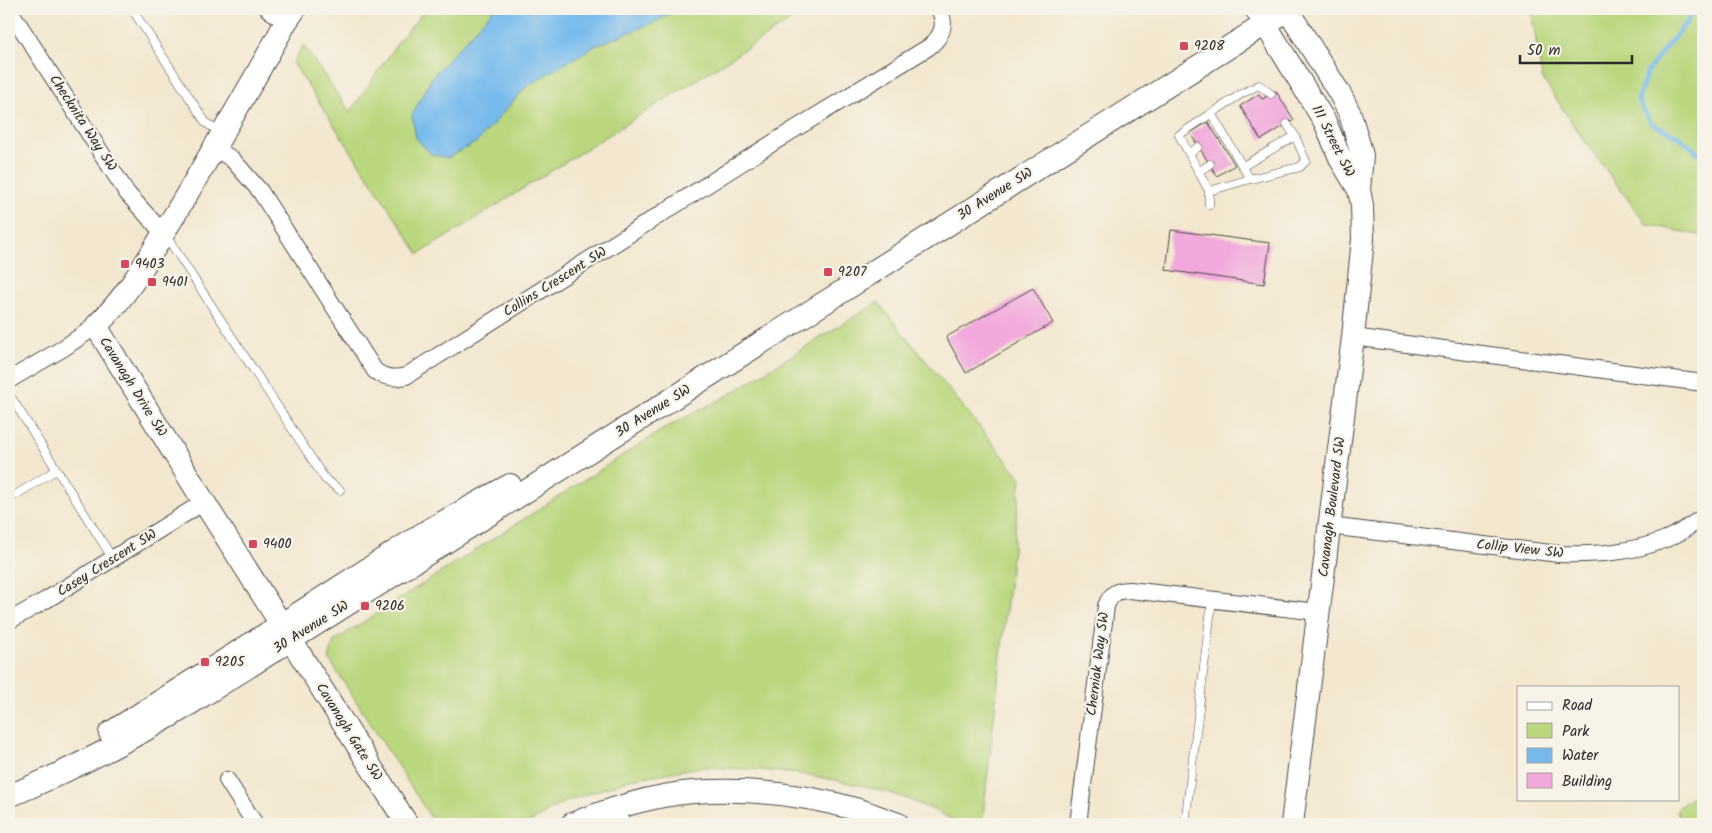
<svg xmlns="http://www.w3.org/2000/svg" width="1712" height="833" font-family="Kalam,sans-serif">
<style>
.green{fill:#bad77e;stroke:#728154}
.water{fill:#76baec;stroke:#50728c}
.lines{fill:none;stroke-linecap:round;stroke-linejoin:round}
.stream{stroke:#76baec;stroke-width:4.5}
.building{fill:#f1a9db}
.lane-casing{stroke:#494744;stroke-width:9}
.street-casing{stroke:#494744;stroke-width:18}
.secondary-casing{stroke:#494744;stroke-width:24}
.lane{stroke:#fff;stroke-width:8}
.street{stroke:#fff;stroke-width:16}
.secondary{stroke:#fff;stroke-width:22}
.poi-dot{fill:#d1495b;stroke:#f7f3e8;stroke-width:2}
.labels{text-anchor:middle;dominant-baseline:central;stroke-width:4.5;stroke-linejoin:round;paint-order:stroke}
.poi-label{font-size:14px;fill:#2b2b2b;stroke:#f7f3e8;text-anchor:start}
.street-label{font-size:14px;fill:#2b2b2b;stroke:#f7f3e8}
</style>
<rect width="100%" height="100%" fill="#f7f3e8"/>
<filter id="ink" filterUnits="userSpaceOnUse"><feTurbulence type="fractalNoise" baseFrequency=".02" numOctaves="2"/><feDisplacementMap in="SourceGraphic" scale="10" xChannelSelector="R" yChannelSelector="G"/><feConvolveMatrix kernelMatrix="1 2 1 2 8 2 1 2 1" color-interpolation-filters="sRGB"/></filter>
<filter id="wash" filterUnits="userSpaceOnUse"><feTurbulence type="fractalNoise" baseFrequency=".0096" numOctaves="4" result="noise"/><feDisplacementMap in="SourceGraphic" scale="20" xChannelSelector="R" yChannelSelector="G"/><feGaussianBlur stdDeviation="1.12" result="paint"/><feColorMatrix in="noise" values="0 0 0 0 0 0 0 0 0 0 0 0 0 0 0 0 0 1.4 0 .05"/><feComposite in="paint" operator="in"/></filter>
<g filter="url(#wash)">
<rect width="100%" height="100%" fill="#f3e7cf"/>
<!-- green -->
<path class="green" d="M426 9H809L419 254 293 63 303 45 350 112 399 41Z
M1531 9H1703V236L1646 224 1581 136 1542 78Z
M878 302 1021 478 982 824H960L934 810 905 798 869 787 809 775 751 769 701 767 631 779 564 802 527 824H435L329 659 334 641 665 428 725 397Z
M1703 788V824H1680L1677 809Z"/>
<!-- water -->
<path class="water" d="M494 9H677L658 21 595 46 527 86 477 142 448 158 431 154 416 138 412 115 433 76Z"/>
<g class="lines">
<!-- stream -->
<path class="stream" d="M1692 9 1688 21 1666 47 1647 72 1638 100 1651 123 1679 137 1703 157"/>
</g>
<g id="blocks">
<!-- building -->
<path class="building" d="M1276 91 1294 120 1261 140 1240 106 1259 94 1262 99Z
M1208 122 1235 165 1217 176 1190 133Z
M1171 230 1270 243 1264 284 1166 270Z
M1033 288 1053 323 966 373 946 337Z"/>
</g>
</g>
<g filter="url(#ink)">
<use href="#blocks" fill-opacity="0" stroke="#494744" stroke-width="1"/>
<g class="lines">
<defs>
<path id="lane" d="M132 9 206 123 221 133
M1271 94 1259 85 1241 94 1179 135 1209 191 1250 179 1300 167 1306 161 1295 136 1287 124
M1211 113 1250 179
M1189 154 1198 147
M1243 166 1295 136
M1198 172 1210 164
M1209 205V191
M166 236 325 479 340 490
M9 394 113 559
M9 499 56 470
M1185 824 1212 600"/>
<path id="street" d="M9 9 127 193 163 233
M268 9 286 22
M215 148 232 159 260 191 375 371C385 378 394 379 406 376L790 132 929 47C942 36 947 25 939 9
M1353 337 1703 383
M9 380 62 349 96 326
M1329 526 1559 554C1595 555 1632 553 1666 539 1679 534 1692 525 1703 517
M9 621 46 600 204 502
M227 780 255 824
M618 808 622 824
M1078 824 1106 606C1111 593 1117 590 1130 590L1318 612"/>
<path id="secondary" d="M295 9 286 22C251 86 214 148 177 211 152 251 131 293 96 326L204 502 407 824
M1256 9 1325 122 1341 160 1359 190
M1287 9 1340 94 1350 114 1362 155 1359 190 1362 205 1363 239 1353 337 1292 824
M110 733 282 624 427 531 510 485
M9 796C65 773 119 745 172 715L1289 9
M572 824C608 809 654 795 693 792 747 788 806 795 859 810 872 814 885 820 898 824"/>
</defs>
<!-- lane casing -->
<use href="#lane" class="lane-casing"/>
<!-- street casing -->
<use href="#street" class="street-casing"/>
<!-- secondary casing -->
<use href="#secondary" class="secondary-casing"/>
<!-- lane -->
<use href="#lane" class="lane"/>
<!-- street -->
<use href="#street" class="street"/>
<!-- secondary -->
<use href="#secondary" class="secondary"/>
</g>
</g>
<!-- markers -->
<g class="poi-dot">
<rect x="1179" y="41" width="10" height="10" rx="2.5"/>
<rect x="120" y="259" width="10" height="10" rx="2.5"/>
<rect x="823" y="267" width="10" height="10" rx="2.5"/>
<rect x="147" y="277" width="10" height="10" rx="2.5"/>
<rect x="248" y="539" width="10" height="10" rx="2.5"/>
<rect x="360" y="601" width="10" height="10" rx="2.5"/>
<rect x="200" y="657" width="10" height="10" rx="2.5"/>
</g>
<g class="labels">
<!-- poi labels -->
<g class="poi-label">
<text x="1194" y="46">9208</text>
<text x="135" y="264">9403</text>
<text x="838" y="272">9207</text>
<text x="162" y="282">9401</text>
<text x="263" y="544">9400</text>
<text x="375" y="606">9206</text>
<text x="215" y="662">9205</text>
</g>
<!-- street labels -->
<g class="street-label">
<text transform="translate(83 123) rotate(57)">Checknita Way SW</text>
<text transform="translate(1333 141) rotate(63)">111 Street SW</text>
<text transform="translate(995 194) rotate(-32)">30 Avenue SW</text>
<text transform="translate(555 282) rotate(-32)">Collins Crescent SW</text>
<text transform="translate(133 387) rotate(58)">Cavanagh Drive SW</text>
<text transform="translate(653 411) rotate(-32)">30 Avenue SW</text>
<text transform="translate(1332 507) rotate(-83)">Cavanagh Boulevard SW</text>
<text transform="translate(1520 549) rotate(6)">Collip View SW</text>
<text transform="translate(107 563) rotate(-32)">Casey Crescent SW</text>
<text transform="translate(311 627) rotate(-32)">30 Avenue SW</text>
<text transform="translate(1098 664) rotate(-83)">Cherniak Way SW</text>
<text transform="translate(349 732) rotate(58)">Cavanagh Gate SW</text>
</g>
</g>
<!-- margin -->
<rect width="1712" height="833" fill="none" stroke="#f7f3e8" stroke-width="30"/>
<!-- legend -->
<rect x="1517" y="686" width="162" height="115" fill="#f7f3e8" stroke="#a5a39c"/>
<rect x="1527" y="702" width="25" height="8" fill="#ffffff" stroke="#a5a39c"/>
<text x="1562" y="710" font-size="15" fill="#2b2b2b">Road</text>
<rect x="1527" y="723" width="25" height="15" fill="#bad77e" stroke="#a5a39c"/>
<text x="1562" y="736" font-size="15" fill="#2b2b2b">Park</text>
<rect x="1527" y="748" width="25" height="15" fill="#76baec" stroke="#a5a39c"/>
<text x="1562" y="760" font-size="15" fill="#2b2b2b">Water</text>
<rect x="1527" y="773" width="25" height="15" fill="#f1a9db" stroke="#a5a39c"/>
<text x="1562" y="786" font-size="15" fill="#2b2b2b">Building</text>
<!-- scale -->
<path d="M1520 55v8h112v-8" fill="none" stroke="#2b2b2b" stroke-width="2.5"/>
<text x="1527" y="55" font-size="15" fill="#2b2b2b" stroke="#f7f3e8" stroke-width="4" paint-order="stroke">50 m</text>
</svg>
